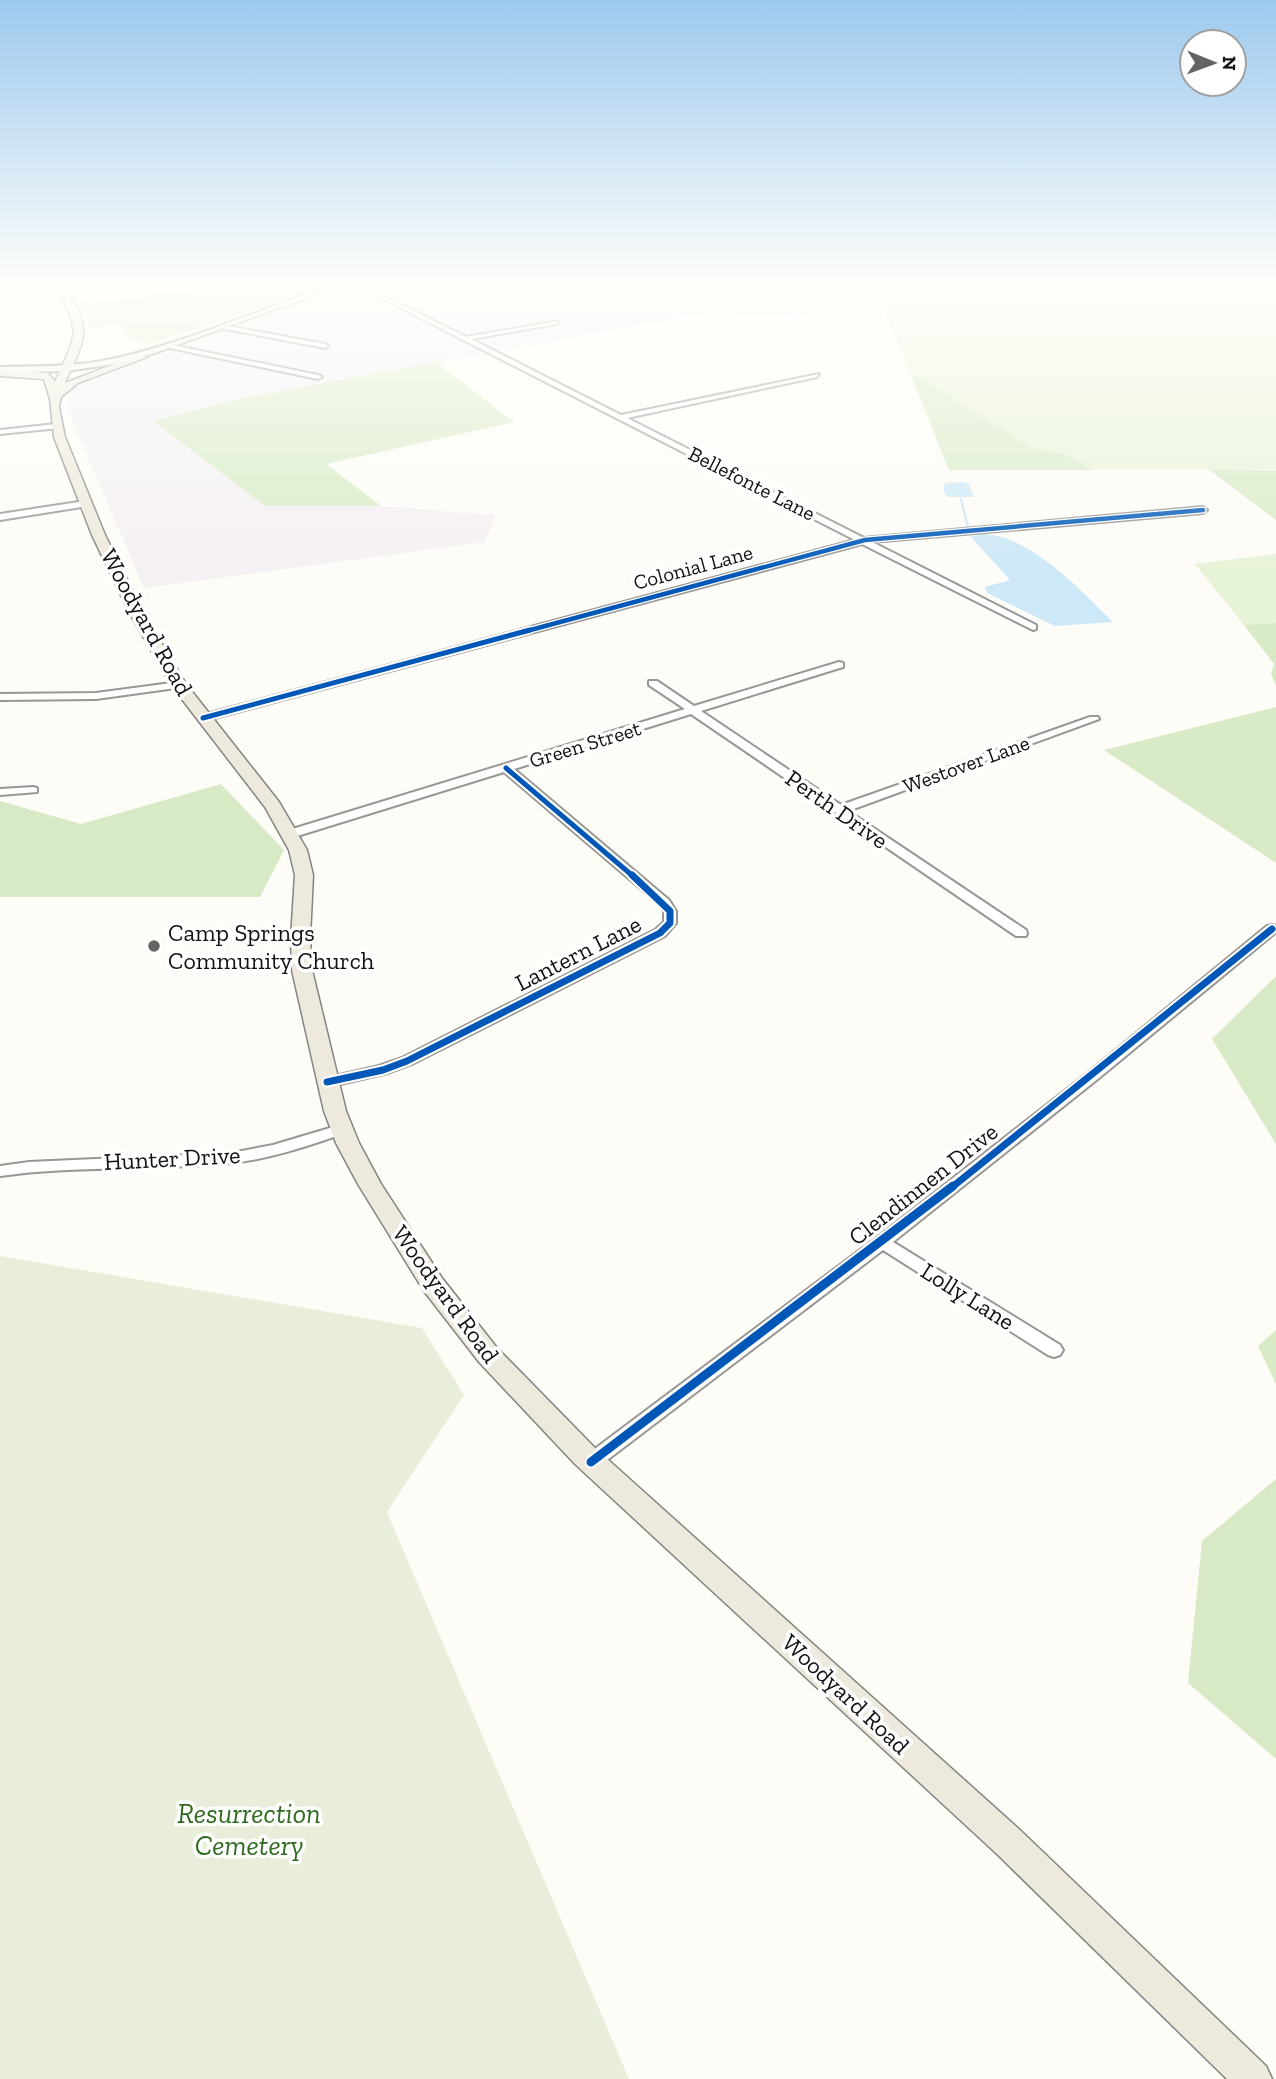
<svg xmlns="http://www.w3.org/2000/svg" width="1276" height="2079" font-family="'Zilla Slab',serif">
<style>
.industrial{fill:#f5f0f3}
.green{fill:#e7f3d7}
.forest{fill:#d8eac5}
.cemetery{fill:#e9eedb}
.water{fill:#cde8f7}
.lines{fill:none;stroke-linecap:round;stroke-linejoin:round}
.stream{stroke:#cde8f7;stroke-width:2.5}
.street-casing{stroke:#979795;stroke-width:4}
.secondary-casing{stroke:#8e8d8b;stroke-width:4}
.primary-casing{stroke:#858482;stroke-width:3}
.street{fill:#fffffe;fill-rule:evenodd}
.secondary{fill:#f6f4eb;fill-rule:evenodd}
.primary{fill:#ede9dc;fill-rule:evenodd}
.cycleway-far3-casing{stroke:#fff;stroke-width:7}
.cycleway-far2-casing{stroke:#fff;stroke-width:9}
.cycleway-far1-casing{stroke:#fff;stroke-width:11}
.cycleway-casing{stroke:#fff;stroke-width:13}
.cycleway-far3{stroke:#0057b8;stroke-width:4.5}
.cycleway-far2{stroke:#0057b8;stroke-width:5}
.cycleway-far1{stroke:#0057b8;stroke-width:7}
.cycleway{stroke:#0057b8;stroke-width:9}
.poi-dot{fill:#646362;stroke:#fff;stroke-width:2.5}
.labels{text-anchor:middle;dominant-baseline:central;stroke-width:7;stroke-linejoin:round;paint-order:stroke}
.far-street-label{font-size:21px;fill:#111;stroke:#fff}
.street-label{font-size:24px;fill:#111;stroke:#fff}
.poi-label{font-size:24px;fill:#111;stroke:#fff;text-anchor:start}
.near-park-label{font-size:28px;font-style:italic;fill:#2f6b1f;stroke:#fff}
</style>
<rect width="100%" height="100%" fill="#fdfcf7"/>
<!-- industrial -->
<path class="industrial" d="M348 285H872L876 293 829 304 801 319 713 312 244 398 153 421 265 506H381L495 515 485 542 144 588 68 412 70 388Z"/>
<!-- green -->
<path class="green" d="M874 285H1276V469L949 470Z
M1276 554V623L1244 625 1195 564Z"/>
<!-- forest -->
<path class="forest" d="M208 285H306L312 289 151 344 126 337 124 325 90 327 81 303 142 297Z
M436 362 514 422 326 464 381 506H265L153 421 244 398Z
M912 376H920L1034 450 1064 454 1093 470H949Z
M1208 469 1276 470V520Z
M1276 623V686L1271 674 1274 664 1244 625Z
M1276 707V863L1104 750Z
M221 784 284 850 260 897H0V801L81 824Z
M1276 976V1144L1212 1039Z
M1276 1330V1384L1258 1346Z
M1276 1479V1759L1188 1683 1202 1541Z"/>
<!-- cemetery -->
<path class="cemetery" d="M0 1256 422 1328 464 1395 387 1512 629 2079H0Z"/>
<!-- water -->
<path class="water" d="M962 482 969 484 974 497H947L943 490 945 483Z
M980 534C1029 533 1080 590 1113 622L1055 626 987 593 985 587 1010 580 971 537Z"/>
<g class="lines">
<!-- stream -->
<path class="stream" d="M961 499 968 527"/>
<defs>
<path id="street" d="M356 285H363L466 337 559 321 557 324 471 339 621 415 819 374 817 377 627 418 864 538 1203 507 1207 510 1203 513 872 542 1036 625V629L1033 630 862 544 207 720H199V716L855 540Z
M788 285H797L807 289 804 291Z
M222 325 325 344 328 346 325 348 220 328Z
M167 344 318 375 322 377 318 379 165 347Z
M56 424 60 426 59 428 0 434V430Z
M85 501 88 502V506L0 520V514Z
M839 662 843 663V667L701 711 841 805 1090 717H1098L1099 719 848 811 1026 930 1027 933 1026 936H1016L691 714 514 769 669 900 676 911V923L665 936 412 1064 388 1073 327 1087 322 1085 320 1082 322 1079 379 1066 402 1058 655 930 664 922V911L660 905 504 772 294 837H286V831L685 709 649 685V681H657L694 706Z
M179 682 184 685 183 687 96 699 0 700V694L96 693Z
M33 787 37 788V792L0 795V789Z
M1272 925 1276 926V932L1099 1078 893 1242 1060 1345 1063 1350 1060 1355 1054 1357 1048 1355 883 1250 598 1467 591 1469 584 1467 582 1462 584 1457 876 1238 1089 1072 1267 926Z
M340 1125 347 1130 345 1133C308 1146 270 1159 231 1163 154 1171 77 1165 0 1176V1166L29 1162 231 1153 273 1145Z"/>
<path id="secondary" d="M331 285H342L152 354 114 364 67 371 0 373V367C37 366 76 367 112 359 186 343 259 310 331 285Z"/>
<path id="primary" d="M55 285H64C93 332 86 335 65 383L138 355 147 357 78 383 61 397 59 407 65 437 105 535 143 612 186 684 279 802 307 850 313 875 310 938 312 970 346 1111 359 1143 381 1184 442 1278 497 1348 595 1448 1021 1831 1266 2066 1272 2079H1227L997 1854 575 1464 479 1362 424 1291 358 1184 336 1143 324 1111 292 970 291 938 295 875 289 850 265 807 171 685 129 612 92 535 54 437 50 399 44 379 0 376 2 370 48 373 55 382C77 333 82 333 55 285Z"/>
</defs>
<!-- street casing -->
<use href="#street" class="street-casing"/>
<!-- secondary casing -->
<use href="#secondary" class="secondary-casing"/>
<!-- primary casing -->
<use href="#primary" class="primary-casing"/>
<!-- street -->
<use href="#street" class="street"/>
<!-- secondary -->
<use href="#secondary" class="secondary"/>
<!-- primary -->
<use href="#primary" class="primary"/>
<defs>
<path id="cycleway-far3" d="M523 632 865 540 1203 510"/>
<path id="cycleway-far2" d="M203 718 530 630
M506 768 634 877"/>
<path id="cycleway-far1" d="M327 1082 383 1070 407 1061 660 933 670 923V911L632 875
M951 1188 1272 929"/>
<path id="cycleway" d="M591 1462 953 1186"/>
</defs>
<!-- cycleway-far3 casing -->
<use href="#cycleway-far3" class="cycleway-far3-casing"/>
<!-- cycleway-far2 casing -->
<use href="#cycleway-far2" class="cycleway-far2-casing"/>
<!-- cycleway-far1 casing -->
<use href="#cycleway-far1" class="cycleway-far1-casing"/>
<!-- cycleway casing -->
<use href="#cycleway" class="cycleway-casing"/>
<!-- cycleway-far3 -->
<use href="#cycleway-far3" class="cycleway-far3"/>
<!-- cycleway-far2 -->
<use href="#cycleway-far2" class="cycleway-far2"/>
<!-- cycleway-far1 -->
<use href="#cycleway-far1" class="cycleway-far1"/>
<!-- cycleway -->
<use href="#cycleway" class="cycleway"/>
</g>
<!-- sky -->
<linearGradient id="sky" x2="0" y2="1"><stop stop-color="#9dc9ee"/><stop offset="0.49" stop-color="#fefefb"/><stop offset="1" stop-color="#fefefb" stop-opacity="0"/></linearGradient>
<rect width="1276" height="576" fill="url(#sky)"/>
<!-- markers -->
<circle class="poi-dot" cx="154" cy="946" r="7"/>
<g class="labels">
<!-- far-street labels -->
<g class="far-street-label">
<text transform="translate(752 483) rotate(27)">Bellefonte Lane</text>
<text transform="translate(693 567) rotate(-15)">Colonial Lane</text>
<text transform="translate(585 744) rotate(-17)">Green Street</text>
<text transform="translate(966 764) rotate(-20)">Westover Lane</text>
</g>
<!-- street labels -->
<g class="street-label">
<text transform="translate(147 622) rotate(61)">Woodyard Road</text>
<text transform="translate(837 809) rotate(35)">Perth Drive</text>
<text transform="translate(578 953) rotate(-27)">Lantern Lane</text>
<text transform="translate(172 1158) rotate(-3)">Hunter Drive</text>
<text transform="translate(923 1184) rotate(-38)">Clendinnen Drive</text>
<text transform="translate(446 1294) rotate(54)">Woodyard Road</text>
<text transform="translate(968 1296) rotate(32)">Lolly Lane</text>
<text transform="translate(846 1694) rotate(43)">Woodyard Road</text>
</g>
<!-- poi labels -->
<g class="poi-label">
<text x="168" y="932">Camp Springs<tspan x="168" dy="28">Community Church</tspan></text>
</g>
<!-- near-park labels -->
<g class="near-park-label">
<text x="249" y="1813">Resurrection<tspan x="249" dy="32">Cemetery</tspan></text>
</g>
</g>
<!-- north arrow -->
<g transform="translate(1213 63) rotate(91)"><circle r="33" fill="#ffffff" stroke="#a0a0a0" stroke-width="2"/>
<path d="M0-5L12 26L0 18L-12 26Z" fill="#646362"/>
<text y="-10" font-size="19" font-weight="bold" text-anchor="middle" fill="#111111">N</text>
</g>
</svg>
